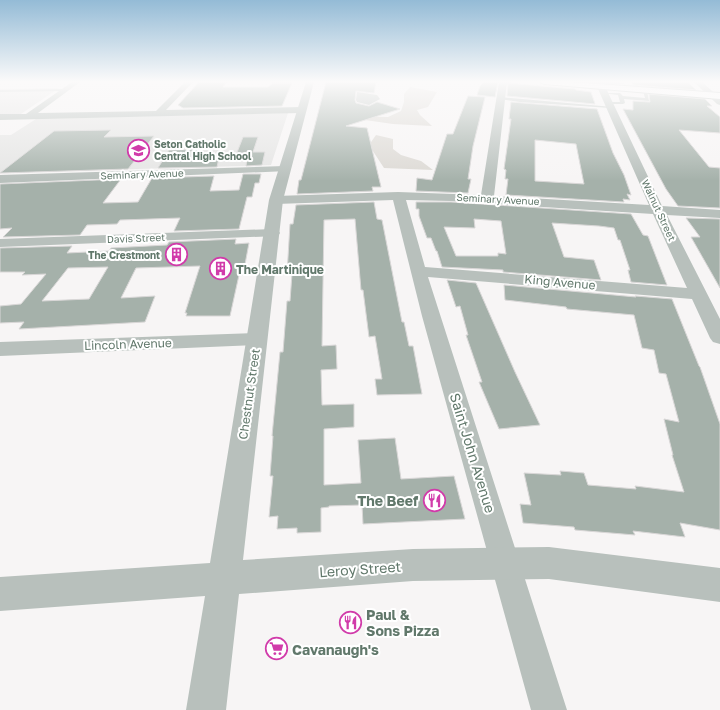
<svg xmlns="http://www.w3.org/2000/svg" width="720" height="710" font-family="'Golos Text',sans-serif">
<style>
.built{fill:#e5e5e4}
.green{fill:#dcd9d4}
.building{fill:#a5b1aa;stroke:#d9d7d7;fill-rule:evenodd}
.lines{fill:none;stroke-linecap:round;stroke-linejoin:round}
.primary-casing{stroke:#adb6b1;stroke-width:2}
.service{fill:#b8c0bc;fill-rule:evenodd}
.minor{fill:#b8c0bc;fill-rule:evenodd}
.tertiary{fill:#b8c0bc;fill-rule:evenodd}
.primary{fill:#fff;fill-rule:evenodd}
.labels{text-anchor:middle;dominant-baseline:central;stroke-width:4;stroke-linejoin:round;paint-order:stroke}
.far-poi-label{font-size:10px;font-weight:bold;fill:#61786b;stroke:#fff;text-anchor:start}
.far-street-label{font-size:10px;fill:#61786b;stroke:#fff}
.poi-label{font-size:12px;font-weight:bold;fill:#61786b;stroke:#fff;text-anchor:start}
.street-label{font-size:12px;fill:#61786b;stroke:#fff}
.near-street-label{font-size:14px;fill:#61786b;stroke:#fff}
.near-poi-label{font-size:14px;font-weight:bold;fill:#61786b;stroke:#fff;text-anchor:start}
</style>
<rect width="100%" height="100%" fill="#f7f5f5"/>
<!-- built -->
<path class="built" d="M59 88 21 114H0V89Z
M288 113 271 165 0 173V135H11L36 119Z"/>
<!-- green -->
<path class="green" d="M410 87 437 92 428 107 417 110 420 115 432 126 393 124 337 116 388 117 401 111 404 102V94Z
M376 135 393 139V149L401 155 421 161 433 170 384 168 369 145Z"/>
<!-- building -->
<path class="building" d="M199 82H226L223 87H268L273 83H292L282 106 183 108 178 105Z
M326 82H376L374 93 356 91 355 100 356 103 369 106 377 102 400 109 346 126 367 128 381 187H372L373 191 297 194 299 180H301Z
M484 82H498L495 97 477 95 480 86Z
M632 82H688L696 90 633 85Z
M508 83 575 89 576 90 591 92 595 104 507 96Z
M649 94 705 99 712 106H707L720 117V133L679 130 709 167 720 168V208L678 206 666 189 623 109 633 110V101L650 102Z
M468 96 485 97 473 146 468 179H471L468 193 416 191 417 178 432 180 447 134H453Z
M511 102 597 109 613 153 624 175 631 195 627 194 630 200 623 199 624 202 506 195 508 179H505L506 170 504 169 511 119H509ZM535 140 576 144 584 184 535 181Z
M111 130 104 137 154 136 128 169 0 173 54 131Z
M243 137H258L253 152H265L262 165 246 166 247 159 234 160Z
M200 149 197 153H220L217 167 158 168 169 150Z
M243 174H261L259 183H255L252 197H247L239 229 174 231 180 218 120 220 117 224 87 225 80 235 3 237 12 228 0 229V184L121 179 103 203 138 202 152 178 214 176 210 191 239 190Z
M374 202 377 219 382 220 402 322H404L409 346H413L422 394 377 395 375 379H382L375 336 369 337 363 290H361L355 219 324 220 322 346 336 345 337 369 321 370 322 405 354 404V427L324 429V485L361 483 358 440 395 438 401 479 454 476 465 519 363 524 362 505 329 506V507L321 508V532L297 533V528L277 529 278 516 269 517 273 476H270L273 436H272L280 352H283L287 301H290L292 274H287L290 224H293L296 205Z
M416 202H451L631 214 643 235 648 236 667 285 631 282 628 270H630L620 240H618L614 228 599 226 552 223 564 257 594 260 601 280 503 272V270L442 267 437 251H436L431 238H427L419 216V209H416ZM474 219 501 221 506 254 498 253V256H456L444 227 475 228Z
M686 218 720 219V288L691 237H700Z
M236 239 235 244 249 243 243 275H239L230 316H186L187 313H185L200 266 136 268 121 298 155 296 145 322 19 329 24 322 0 323V306L21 304 46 274 22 275 25 272H0V248L72 246 67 253 109 251 111 248 167 245 169 242ZM108 267 89 299 42 301 68 268Z
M447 280 476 283 515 372 540 425 499 429 479 382H482L466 335H468L460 306 456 307Z
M504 285 636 297 635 296 672 299 699 366 700 367 720 424V530L680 523 685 537 633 531 635 535 575 530 574 527 523 523 520 504 531 505 524 473 561 475 560 471 584 473 588 485 636 489 635 486 684 492 672 455H673L664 419 679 422 666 374 659 373 654 350 642 348 634 315 567 309 566 307 505 300Z"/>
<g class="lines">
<defs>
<path id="primary" d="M540 82H571L720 93V99L544 84Z"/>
</defs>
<!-- primary casing -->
<use href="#primary" class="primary-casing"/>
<!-- service -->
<path class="service" d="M600 82 622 83 624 84H599Z
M66 89 65 91 0 92V90Z
M645 90 647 91 649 101 624 99 625 103 623 104H608L609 102H620L618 95 602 93H620L623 96 645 98 643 91Z
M500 97 613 107 611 108 520 102 499 99Z"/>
<!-- minor -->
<path class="minor" d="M72 82H80L38 113 156 111 185 82H193L166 110 302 107 306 110 302 113 0 120V114H26Z
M499 82H507L494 196 649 205 595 82H603L662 206 720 210V218L667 215 720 319V344L713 342 710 338 692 299 428 277 567 710H531L422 316 393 200 276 204 271 203 270 200 271 197 276 196 398 192 481 195ZM406 200 451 201 653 214 687 288 425 267Z
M694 82H702L720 98V105L717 104Z
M357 92 377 95 380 99 369 105 357 102 356 100Z
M284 166 288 167 290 169 288 171 0 183V175Z
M273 229 278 230 280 233 278 236 0 247V239Z
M256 333 263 335 266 339 263 343 256 345 0 356V342Z"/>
<!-- tertiary -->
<path class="tertiary" d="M306 82H314L283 200 243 560 413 549 549 547 720 568V602L549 579 413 581 239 594 226 710H186L205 596 0 611V577L210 563 269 200Z"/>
<!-- primary -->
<use href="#primary" class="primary"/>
</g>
<!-- sky -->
<linearGradient id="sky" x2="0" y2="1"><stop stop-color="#94bbd6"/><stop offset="0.45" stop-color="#fbfafa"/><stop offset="1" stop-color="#fbfafa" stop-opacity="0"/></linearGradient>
<rect width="720" height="181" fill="url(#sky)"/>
<!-- icons -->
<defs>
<symbol id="school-ring" viewBox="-11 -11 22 22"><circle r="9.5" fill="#fff" stroke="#d13baa" stroke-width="1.5"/><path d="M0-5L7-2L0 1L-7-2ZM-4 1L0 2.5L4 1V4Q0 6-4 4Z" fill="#d13baa"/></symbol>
<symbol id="building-ring" viewBox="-11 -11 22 22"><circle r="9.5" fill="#fff" stroke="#d13baa" stroke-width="1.5"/><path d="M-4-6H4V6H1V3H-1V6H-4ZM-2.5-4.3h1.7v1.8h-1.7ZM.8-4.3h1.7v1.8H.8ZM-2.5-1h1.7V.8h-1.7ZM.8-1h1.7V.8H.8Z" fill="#d13baa"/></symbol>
<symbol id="restaurant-ring" viewBox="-11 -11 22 22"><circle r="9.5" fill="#fff" stroke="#d13baa" stroke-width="1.5"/><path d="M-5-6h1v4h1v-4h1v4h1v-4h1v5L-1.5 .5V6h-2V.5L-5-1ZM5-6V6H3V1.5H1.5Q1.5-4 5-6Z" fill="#d13baa"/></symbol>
<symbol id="supermarket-ring" viewBox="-11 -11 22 22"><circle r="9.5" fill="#fff" stroke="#d13baa" stroke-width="1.5"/><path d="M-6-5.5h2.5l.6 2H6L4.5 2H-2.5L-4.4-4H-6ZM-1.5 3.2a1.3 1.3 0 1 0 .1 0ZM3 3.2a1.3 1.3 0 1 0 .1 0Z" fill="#d13baa"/></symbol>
</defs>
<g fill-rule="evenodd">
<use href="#school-ring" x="126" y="138" width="25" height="25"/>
<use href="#building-ring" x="164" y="242" width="25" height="25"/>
<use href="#building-ring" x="208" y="256" width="25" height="25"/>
<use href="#restaurant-ring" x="422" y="488" width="25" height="25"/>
<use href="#restaurant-ring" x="338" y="610" width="25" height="25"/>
<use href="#supermarket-ring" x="264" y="636" width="25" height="25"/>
</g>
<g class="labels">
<!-- far-poi labels -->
<g class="far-poi-label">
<text x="154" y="144">Seton Catholic<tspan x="154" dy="12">Central High School</tspan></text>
<text x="160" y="255" text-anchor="end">The Crestmont</text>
</g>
<!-- far-street labels -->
<g class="far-street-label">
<text transform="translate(142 174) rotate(-2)">Seminary Avenue</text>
<text transform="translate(498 199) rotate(3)">Seminary Avenue</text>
<text transform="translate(659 210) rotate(65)">Walnut Street</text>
<text transform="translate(136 238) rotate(-2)">Davis Street</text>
</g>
<!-- poi labels -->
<g class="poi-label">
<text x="236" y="269">The Martinique</text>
</g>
<!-- street labels -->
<g class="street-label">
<text transform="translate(560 282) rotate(5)">King Avenue</text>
<text transform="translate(128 344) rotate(-2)">Lincoln Avenue</text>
<text transform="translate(249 394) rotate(-82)">Chestnut Street</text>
</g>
<!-- near-street labels -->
<g class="near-street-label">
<text transform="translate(473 453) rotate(73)">Saint John Avenue</text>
<text transform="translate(360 569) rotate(-4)">Leroy Street</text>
</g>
<!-- near-poi labels -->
<g class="near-poi-label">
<text x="418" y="500" text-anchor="end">The Beef</text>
<text x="366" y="614">Paul &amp;<tspan x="366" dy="16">Sons Pizza</tspan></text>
<text x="292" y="649">Cavanaugh's</text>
</g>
</g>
</svg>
